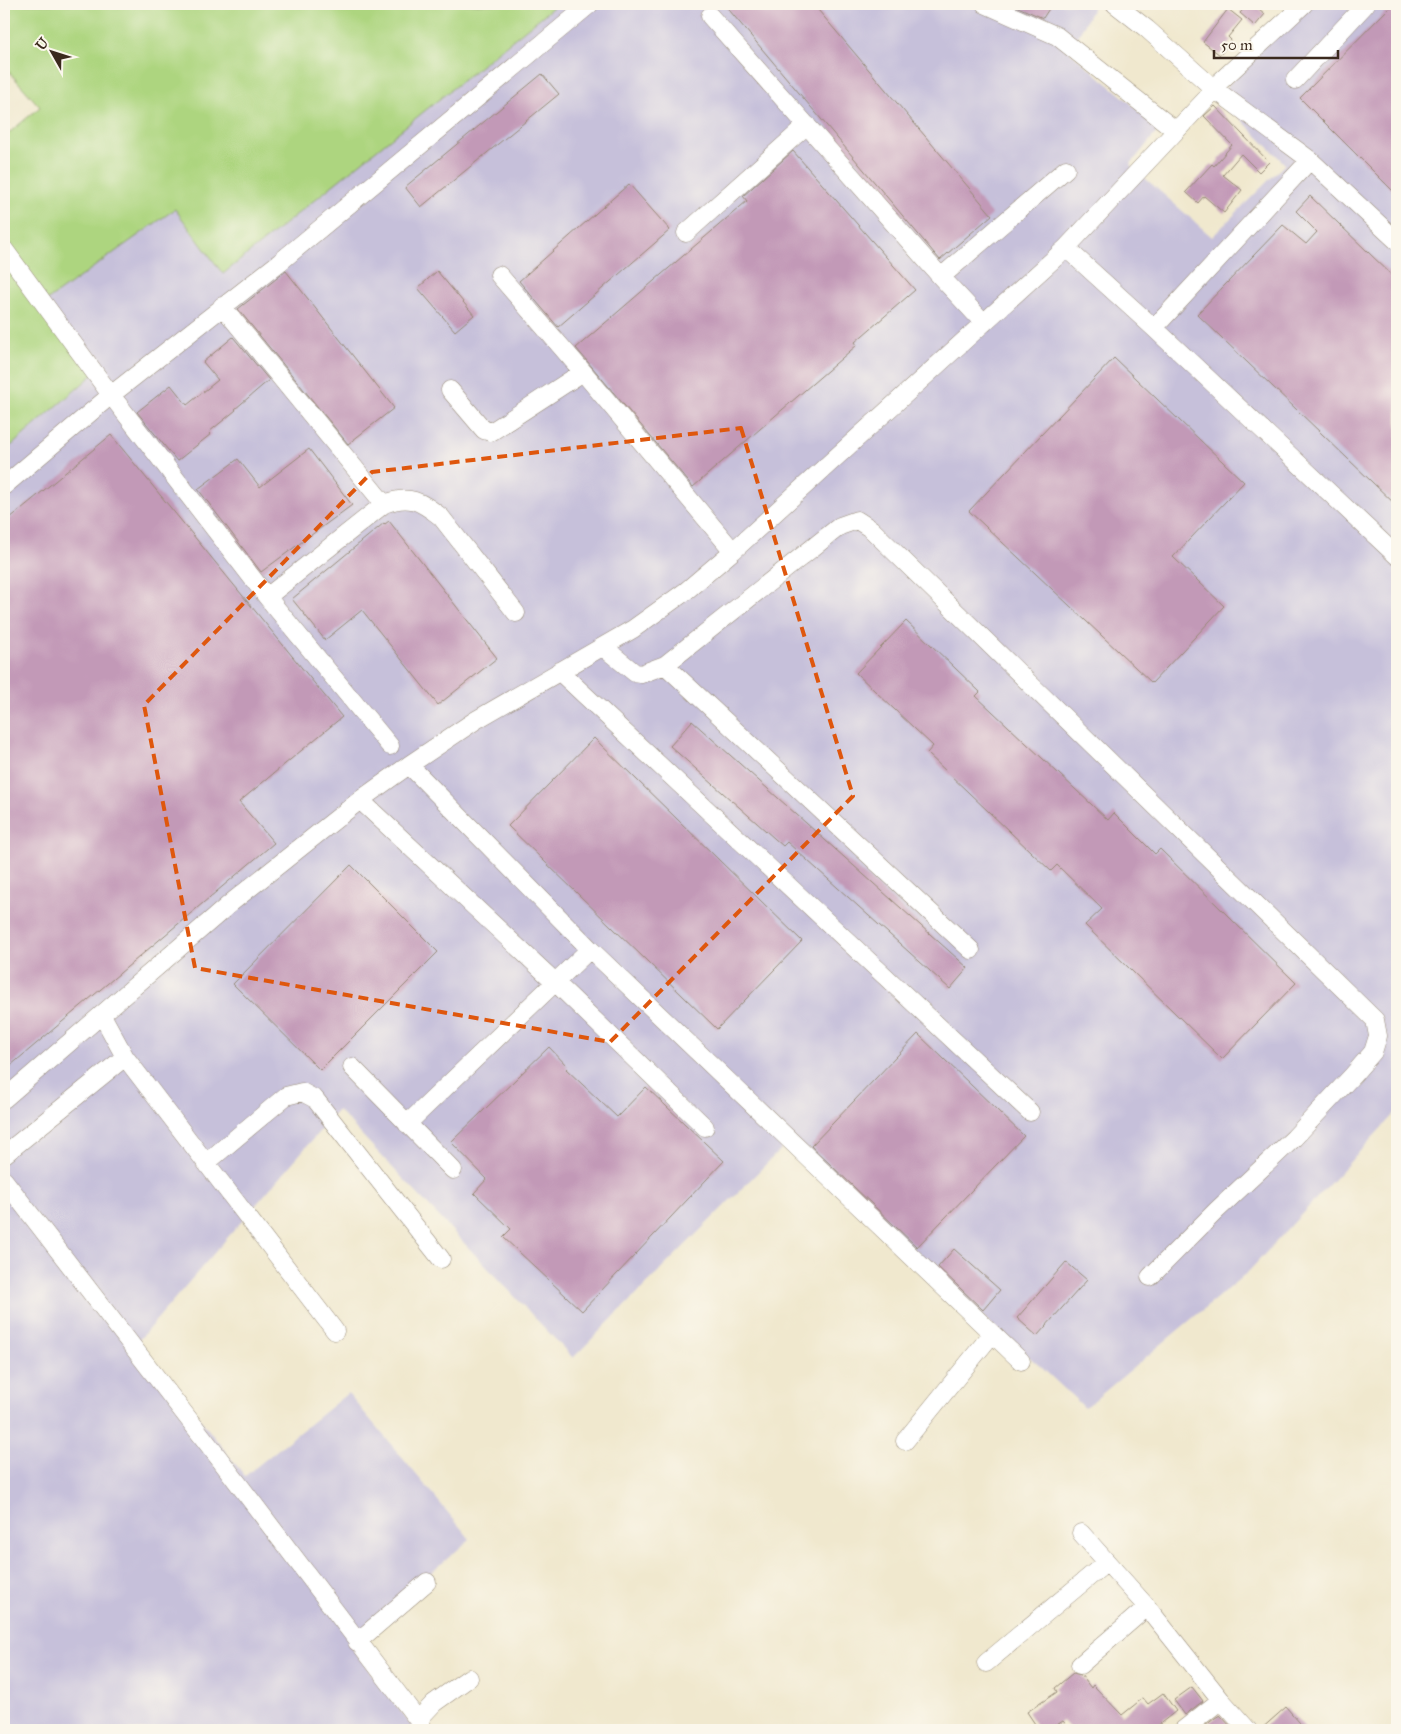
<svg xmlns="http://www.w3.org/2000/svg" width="1401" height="1734" font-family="'IM FELL Great Primer',serif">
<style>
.industrial{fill:#c6c0da}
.green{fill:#add57f;stroke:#74804e}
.building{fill:#c299b7}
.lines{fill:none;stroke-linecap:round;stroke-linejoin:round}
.minor-casing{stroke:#968976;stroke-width:19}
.minor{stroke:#fff;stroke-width:18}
.marked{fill:none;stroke:#df570d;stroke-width:4;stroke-dasharray:10 6;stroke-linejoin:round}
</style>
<rect width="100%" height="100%" fill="#fbf7ec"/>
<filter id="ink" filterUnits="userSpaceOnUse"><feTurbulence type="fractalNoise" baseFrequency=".02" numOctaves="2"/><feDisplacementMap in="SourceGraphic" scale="10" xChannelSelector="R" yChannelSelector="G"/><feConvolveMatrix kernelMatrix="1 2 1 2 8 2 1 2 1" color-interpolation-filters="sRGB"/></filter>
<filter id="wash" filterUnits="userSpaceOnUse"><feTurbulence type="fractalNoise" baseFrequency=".0096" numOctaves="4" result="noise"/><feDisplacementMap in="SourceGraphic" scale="20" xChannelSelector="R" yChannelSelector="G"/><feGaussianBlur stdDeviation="1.12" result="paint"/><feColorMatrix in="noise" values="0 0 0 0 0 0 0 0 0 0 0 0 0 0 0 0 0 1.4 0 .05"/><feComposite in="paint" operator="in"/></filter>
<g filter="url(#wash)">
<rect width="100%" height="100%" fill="#f0e8ce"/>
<!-- industrial -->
<path class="industrial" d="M557 4H1095L1070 52 1160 128 1130 165 1212 237 1285 164 1218 96 1302 4H1397V1111L1249 1271 1085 1408 1042 1368 783 1147 573 1358 338 1110 138 1341 245 1476 348 1393 470 1539 349 1644 415 1730H4V452L96 372 45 302 175 209 223 273Z"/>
<!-- green -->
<path class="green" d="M4 4H557L223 274 175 209 45 302 96 372 4 452V137L40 107 4 66Z"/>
<g id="blocks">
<!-- building -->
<path class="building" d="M724 4H813L992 215 940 260Z
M1011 4H1052L1043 18Z
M1248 4H1253L1265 14 1255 26 1240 13Z
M1393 4H1397V195L1300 98Z
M1228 9 1242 20 1228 37 1231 40 1220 55 1203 42Z
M542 74 559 94 421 207 405 187Z
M1215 106 1269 162 1259 172 1241 154 1223 175 1242 190 1224 213 1204 196 1198 203 1186 192 1212 164 1214 166 1232 145 1204 116Z
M793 151 915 290 855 342 857 345 693 487 576 348 747 201 743 196Z
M629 184 670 230 558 327 519 281Z
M1310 196 1397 280V506L1197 314 1283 225 1306 244 1317 232 1296 211Z
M286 271 394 408 348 444 238 309Z
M437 271 474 315 455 331 418 288Z
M233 337 269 380 235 409 236 410 209 432 211 434 177 461 137 412 171 385 187 405 218 380 203 362Z
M1114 358 1244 482 1173 557 1224 606 1152 683 969 511Z
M111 435 342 717 239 802 274 843 4 1071V523Z
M309 449 352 505 261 572 198 489 238 459 260 487Z
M389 521 497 658 438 705 362 610 325 640 292 599 384 523 385 524Z
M906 621 980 692 976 696 1108 820 1114 813 1155 854 1160 849 1296 983 1222 1059 1085 925 1102 909 1057 865 1051 871 927 753 933 746 856 673Z
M692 721 968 968 950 989 787 842 783 846 670 746Z
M594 738 802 941 717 1029 508 826Z
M351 865 438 952 320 1070 233 984Z
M918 1034 1024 1136 917 1247 811 1146Z
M549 1047 568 1067 566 1069 617 1117 646 1087 724 1161 582 1311 503 1237 511 1229 474 1193 487 1179 451 1142Z
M954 1249 1000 1290 983 1310 938 1267Z
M1066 1262 1087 1280 1037 1336 1017 1318Z
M1073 1673 1081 1675 1091 1688 1093 1685 1122 1715 1143 1698 1148 1704 1163 1693 1176 1711 1152 1730H1071L1063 1721 1049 1730H1039L1027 1712 1057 1692 1055 1688Z
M1192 1687 1203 1701 1185 1715 1174 1700Z
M1286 1707 1306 1730H1260Z
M1220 1715 1234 1730H1200L1215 1718Z"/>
</g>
</g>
<g filter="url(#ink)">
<use href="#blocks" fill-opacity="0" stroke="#968976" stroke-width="1"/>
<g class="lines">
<defs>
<path id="minor" d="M985 4 1057 36 1175 130
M1115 4 1147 29 1213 88 1310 160 1397 241
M710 16 941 277 984 323
M1295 80 1366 4
M686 233 807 125
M1066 248 1154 328 1397 556
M4 249 111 395 267 597 390 746
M499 275 583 372 733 551
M941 277 1066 169
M222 306 384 504 267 597
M1154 328 1310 160
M450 390 484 430 491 432 583 372
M4 486 111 395 280 262 590 4
M384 504C410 494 420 501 441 517L516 613
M603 647 635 673 641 674 665 665 840 526 857 520 871 529 1375 1020 1378 1036 1373 1052 1353 1075 1294 1138 1216 1211 1150 1277
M665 665 971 950
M559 671 1030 1112
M409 765 590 949 1021 1361
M360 800 555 982 705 1127
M102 1015 125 1057 335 1331
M352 1067 453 1170
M4 1099 232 902 360 800 409 765 476 720 633 629 686 591 733 551 1066 248 1207 98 1213 88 1304 4
M407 1124 590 949
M5 1154 125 1057
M206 1163 286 1096 302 1092 315 1099 441 1259
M4 1180 218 1457 418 1720
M905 1441 992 1334
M1081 1533 1147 1607 1221 1700 1248 1730
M357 1642 427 1582
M986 1663 1107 1562
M1080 1665 1147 1607
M424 1730 418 1720 434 1703 469 1678
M1183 1730 1221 1700"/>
</defs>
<!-- minor casing -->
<use href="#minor" class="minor-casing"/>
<!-- minor -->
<use href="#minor" class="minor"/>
</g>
</g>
<!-- marked area -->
<path class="marked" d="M741 428 853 796 610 1042 195 968 144 705 372 472Z"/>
<!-- margin -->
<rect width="1401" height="1734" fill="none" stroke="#fbf7ec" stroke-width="20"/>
<!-- north arrow -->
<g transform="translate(52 52) rotate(309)" stroke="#fbf7ec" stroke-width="4" paint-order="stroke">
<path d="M0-4L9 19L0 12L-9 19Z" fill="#3b2a1e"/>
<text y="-8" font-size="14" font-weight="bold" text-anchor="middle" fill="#3b2a1e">U</text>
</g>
<!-- scale -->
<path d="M1214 50v8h124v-8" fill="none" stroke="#3b2a1e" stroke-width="2.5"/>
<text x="1221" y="50" font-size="15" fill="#3b2a1e" stroke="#fbf7ec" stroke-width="4" paint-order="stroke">50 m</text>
</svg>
